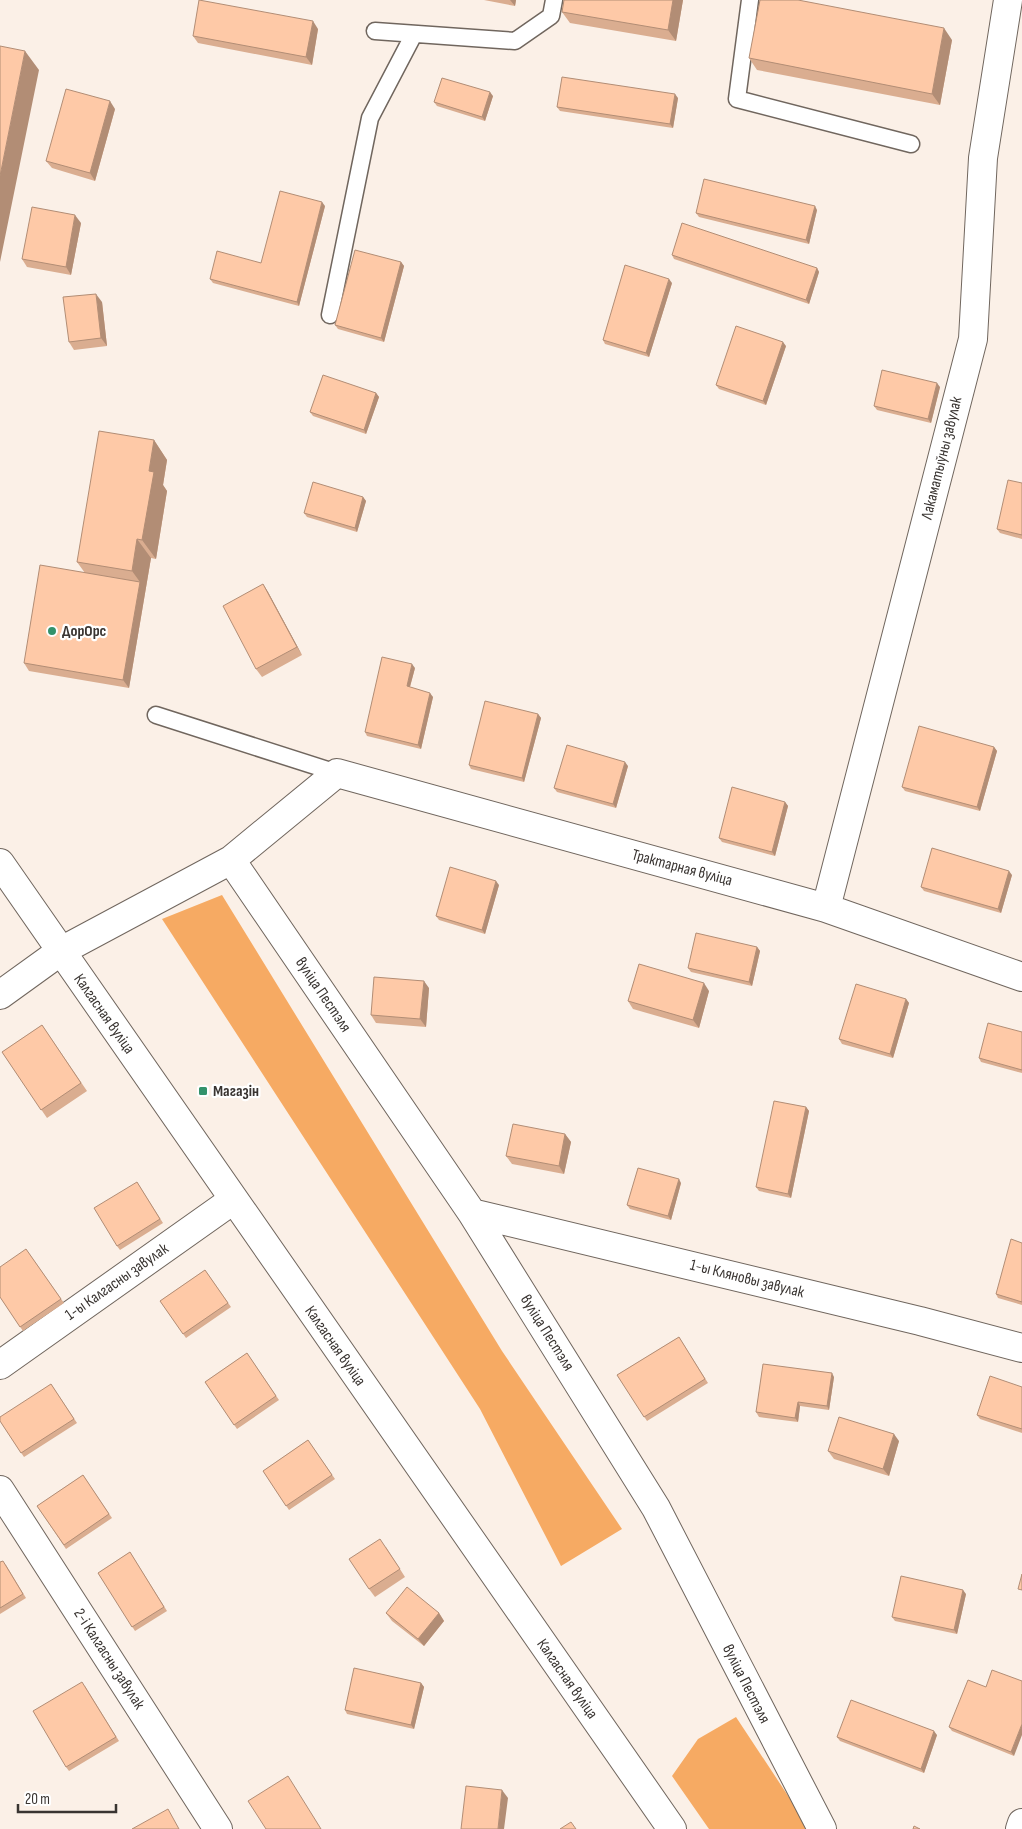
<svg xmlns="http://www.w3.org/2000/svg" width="1022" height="1829" font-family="'Sofia Sans Condensed',sans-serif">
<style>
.forest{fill:#f6aa63}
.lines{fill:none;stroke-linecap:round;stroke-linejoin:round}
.service-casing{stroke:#70665e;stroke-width:19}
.minor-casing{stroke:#70665e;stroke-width:30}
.tertiary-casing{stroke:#70665e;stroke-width:30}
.service{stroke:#fff;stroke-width:16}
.minor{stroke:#fff;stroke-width:28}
.tertiary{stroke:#fff;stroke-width:28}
.wall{fill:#daad90}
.shaded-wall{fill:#b28d75}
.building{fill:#fec9a7;stroke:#b28d75}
.poi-dot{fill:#33926b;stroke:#fff;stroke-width:2}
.labels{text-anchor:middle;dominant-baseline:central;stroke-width:4.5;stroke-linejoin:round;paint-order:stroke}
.street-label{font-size:16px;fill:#393431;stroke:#fff}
.poi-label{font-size:16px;font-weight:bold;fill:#393431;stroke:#fff;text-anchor:start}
</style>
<rect width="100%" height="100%" fill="#fbf0e7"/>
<!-- forest -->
<path class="forest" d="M222 895 502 1351 622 1529 561 1566 480 1409 162 919Z
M736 1717 810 1829H709L672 1776 698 1739Z"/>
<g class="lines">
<defs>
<path id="service" d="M750 0 737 99 911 144
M375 31 515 41 551 16 554 0
M330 315 370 118 414 34
M156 715 337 773"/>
<path id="minor" d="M231 860 472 1213 656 1508 822 1829
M826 908 973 339 983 158 1008 0
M0 995 61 951 231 860 337 773 826 908 1022 977
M472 1213 920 1321 1022 1348
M0 1365 233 1200
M0 1490 218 1829
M1020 1829 1022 1823"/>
<path id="tertiary" d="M0 863 672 1829"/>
</defs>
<!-- service casing -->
<use href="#service" class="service-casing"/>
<!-- minor casing -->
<use href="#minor" class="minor-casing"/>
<!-- tertiary casing -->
<use href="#tertiary" class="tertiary-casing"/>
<!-- service -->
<use href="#service" class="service"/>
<!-- minor -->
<use href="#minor" class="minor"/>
<!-- tertiary -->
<use href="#tertiary" class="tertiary"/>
</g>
<!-- wall -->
<path class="wall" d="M484 0H516L515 6Z
M564 0H683L676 41 570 23 562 12Z
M318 29 312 65 198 43 193 36Z
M952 40 940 105 757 70 749 58Z
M493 96 485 121 437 106 434 102Z
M678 98 673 128 560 111 557 107Z
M115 109 95 181 52 168 46 161Z
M325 206 299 306 213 283 210 279 261 263Z
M817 210 809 244 699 217 696 213Z
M81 223 71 275 27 267 22 259Z
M672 255 817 268 819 272 809 304 674 259Z
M401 262 404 266 384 342 338 329 335 325Z
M672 283 649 357 605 344 603 340Z
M102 302 107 346 74 350 69 342Z
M786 346 766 405 719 389 716 385Z
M940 387 931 423 877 410 874 406Z
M376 393 379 397 366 434 313 416 310 412Z
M154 440 167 460 163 485 167 491 156 559 151 558 129 688 29 671 24 663 85 573 77 562Z
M1022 483V539L1000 533 997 529Z
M363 497 366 501 357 532 307 517 304 513Z
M263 584 268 592 302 655 262 677 256 669Z
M415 668 410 687 433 697 421 749 367 736 365 732Z
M538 714 541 718 524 782 471 769 469 765Z
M994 747 997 751 980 811 905 791 902 787Z
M628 766 616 808 557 792 554 788Z
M785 802 788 806 775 856 722 842 719 838Z
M1012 875 1001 913 924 891 921 887Z
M499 885 485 934 439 920 436 916Z
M757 947 760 951 752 986 691 972 688 968Z
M429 988 426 1027 376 1023 371 1015Z
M709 991 699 1028 633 1009 628 1001Z
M906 999 909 1003 893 1058 842 1044 839 1039Z
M42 1025 87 1091 47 1118 2 1052Z
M1022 1032V1073L981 1062 979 1058Z
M806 1107 809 1111 791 1198 759 1191 756 1187Z
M565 1134 571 1142 564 1174 512 1164 506 1156Z
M137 1182 163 1223 120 1250 117 1246Z
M681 1183 671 1220 630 1209 627 1205Z
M1022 1243V1305L998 1298 996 1294Z
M26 1249 64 1303 23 1331 0 1297Z
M205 1270 231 1307 186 1338 160 1301Z
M679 1337 708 1383 647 1421 617 1375Z
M247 1353 279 1400 237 1429 205 1382Z
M834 1377 829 1410 800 1406 798 1422 759 1417 756 1412Z
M51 1384 77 1423 24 1457 0 1421Z
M1022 1387V1433L980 1419 977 1415Z
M308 1440 335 1479 289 1510 263 1471Z
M899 1441 889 1476 834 1459 828 1451Z
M83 1475 112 1518 66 1549 37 1506Z
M386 1547 405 1577 375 1597 369 1589Z
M130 1552 167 1611 135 1631 98 1573Z
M0 1562 6 1565 26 1598 0 1614Z
M966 1594 957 1634 895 1621 892 1617Z
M386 1613H439L444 1621 424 1646 392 1621Z
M421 1683 424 1687 414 1729 347 1714 345 1710Z
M85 1686 119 1741 69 1771 66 1767Z
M986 1687 1014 1756 952 1731 949 1727Z
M937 1735 924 1773 840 1741 837 1737Z"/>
<!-- shaded-wall -->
<path class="shaded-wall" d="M510 0H516L515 6Z
M673 0H683L676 41 668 30Z
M313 21 318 29 312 65 306 57Z
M944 28 952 40 940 105 932 94Z
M25 51 39 70 0 262V176Z
M490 92 493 96 485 121 482 117Z
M675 94 678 98 673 128 670 124Z
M110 101 115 109 95 181 90 173Z
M322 202 325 206 299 306 297 302Z
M815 206 817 210 809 244 806 240Z
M75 215 81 223 71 275 66 267Z
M401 262 404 266 384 342 381 338Z
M817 268 819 272 809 304 806 300Z
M669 279 672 283 649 357 646 353Z
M96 294 102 302 107 346 101 338Z
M783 342 786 346 766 405 763 401Z
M937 383 940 387 931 423 928 419Z
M376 393 379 397 366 434 364 430Z
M154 440 167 460 163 485 167 491 156 559 142 540 149 471Z
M363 497 366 501 357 532 355 528Z
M137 539 151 558 129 688 123 680 140 582 132 571Z
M263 584 268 592 302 655 297 647Z
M412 664 415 668 409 690 407 686Z
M430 693 433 697 421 749 418 745Z
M538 714 541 718 524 782 522 778Z
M994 747 997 751 980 811 977 807Z
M625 762 628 766 616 808 613 804Z
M785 802 788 806 775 856 772 852Z
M1009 871 1012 875 1001 913 998 909Z
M496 881 499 885 485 934 482 930Z
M757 947 760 951 752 986 749 982Z
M424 981 429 988 426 1027 420 1019Z
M704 983 709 991 699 1028 693 1020Z
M906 999 909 1003 893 1058 890 1054Z
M806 1107 809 1111 791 1198 788 1194Z
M565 1134 571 1142 564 1174 559 1166Z
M679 1179 681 1183 671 1220 668 1216Z
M832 1373 834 1377 829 1410 827 1406Z
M798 1402 800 1406 798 1422 795 1418Z
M894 1434 899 1441 889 1476 883 1469Z
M963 1590 966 1594 957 1634 954 1630Z
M439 1613 444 1621 424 1646 418 1639Z
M421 1683 424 1687 414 1729 411 1725Z
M1022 1724V1735L1014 1756 1011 1752Z
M934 1731 937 1735 924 1773 921 1769Z
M502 1790 508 1798 504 1829H498Z"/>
<!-- building -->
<path class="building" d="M199 0 313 21 306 57 193 36Z
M564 0H673L668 30 562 12Z
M760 0H798L944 28 932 94 749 58Z
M0 46 25 51 0 176Z
M562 77 675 94 670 124 557 107Z
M442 78 490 92 482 117 434 102Z
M66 89 110 101 90 173 46 161Z
M704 179 815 206 806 240 696 213Z
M280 191 322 202 297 302 210 279 217 251 261 263Z
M32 207 75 215 66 267 22 259Z
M682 223 817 268 806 300 672 255Z
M355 250 401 262 381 338 335 325Z
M625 265 669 279 646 353 603 340Z
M96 294 101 338 69 342 63 297Z
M736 326 783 342 763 401 716 385Z
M882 370 937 383 928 419 874 406Z
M323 375 376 393 364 430 310 412Z
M99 431 154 440 149 471 154 472 142 540 137 539 132 571 77 562Z
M1008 480 1022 483V535L997 529Z
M313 482 363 497 355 528 304 513Z
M40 565 140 582 123 680 24 663Z
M263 584 297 647 256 669 223 606Z
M382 657 412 664 407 686 430 693 418 745 365 732Z
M485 701 538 714 522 778 469 765Z
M919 726 994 747 977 807 902 787Z
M567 745 625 762 613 804 554 788Z
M732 787 785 802 772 852 719 838Z
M932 848 1009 871 998 909 921 887Z
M450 867 496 881 482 930 436 916Z
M696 933 757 947 749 982 688 968Z
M639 964 704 983 693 1020 628 1001Z
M374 977 424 981 420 1019 371 1015Z
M856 984 906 999 890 1054 839 1039Z
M988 1023 1022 1032V1070L979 1058Z
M42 1025 81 1083 41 1110 2 1052Z
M774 1101 806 1107 788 1194 756 1187Z
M513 1124 565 1134 559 1166 506 1156Z
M638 1168 679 1179 668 1216 627 1205Z
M137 1182 160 1219 117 1246 94 1208Z
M1011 1239 1022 1243V1302L996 1294Z
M26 1249 61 1299 20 1327 0 1297V1267Z
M205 1270 228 1303 183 1334 160 1301Z
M679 1337 705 1379 644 1417 617 1375Z
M247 1353 276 1396 234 1425 205 1382Z
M763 1364 832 1373 827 1406 798 1402 795 1418 756 1412Z
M990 1376 1022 1387V1429L977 1415Z
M51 1384 74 1419 21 1453 0 1421V1417Z
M839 1417 894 1434 883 1469 828 1451Z
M308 1440 332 1475 286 1506 263 1471Z
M83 1475 109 1514 64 1545 37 1506Z
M380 1539 400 1569 369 1589 349 1559Z
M130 1552 164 1607 132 1627 98 1573Z
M3 1561 23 1594 0 1608V1562Z
M1022 1574V1590L1018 1589Z
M901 1576 963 1590 954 1630 892 1617Z
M407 1587 439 1613 418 1639 386 1613Z
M354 1668 421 1683 411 1725 345 1710Z
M992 1670 1022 1681V1724L1011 1752 949 1727 968 1680 986 1687Z
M82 1682 116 1737 66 1767 33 1711Z
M851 1700 934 1731 921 1769 837 1737Z
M288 1776 321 1829H266L248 1801Z
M466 1786 502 1790 498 1829H461Z
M168 1809 179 1829H132Z
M571 1822 576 1829H560Z
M914 1826 920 1829H913Z"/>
<!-- markers -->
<g class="poi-dot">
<circle cx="52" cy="631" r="5"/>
<rect x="198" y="1086" width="10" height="10" rx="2.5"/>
</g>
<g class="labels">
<!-- street labels -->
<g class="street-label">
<text transform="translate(942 458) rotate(-76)">Лакаматыўны завулак</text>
<text transform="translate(682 868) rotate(15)">Трактарная вуліца</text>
<text transform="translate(323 995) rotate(56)">вуліца Пестэля</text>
<text transform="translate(104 1014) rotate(55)">Калгасная вуліца</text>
<text transform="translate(747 1279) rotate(14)">1-ы Кляновы завулак</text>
<text transform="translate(117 1282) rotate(-35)">1-ы Калгасны завулак</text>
<text transform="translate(547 1333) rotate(58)">вуліца Пестэля</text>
<text transform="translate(335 1346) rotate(55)">Калгасная вуліца</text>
<text transform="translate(109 1659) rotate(57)">2-і Калгасны завулак</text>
<text transform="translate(567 1679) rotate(55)">Калгасная вуліца</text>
<text transform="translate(746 1684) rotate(63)">вуліца Пестэля</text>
</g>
<!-- poi labels -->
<g class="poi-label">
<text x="62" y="631">ДорОрс</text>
<text x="213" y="1091">Магазін</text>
</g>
</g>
<!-- scale -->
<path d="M18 1804v8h98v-8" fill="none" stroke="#393431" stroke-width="2.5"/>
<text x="25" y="1804" font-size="15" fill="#393431" stroke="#ffffff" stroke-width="4" paint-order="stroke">20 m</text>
</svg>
